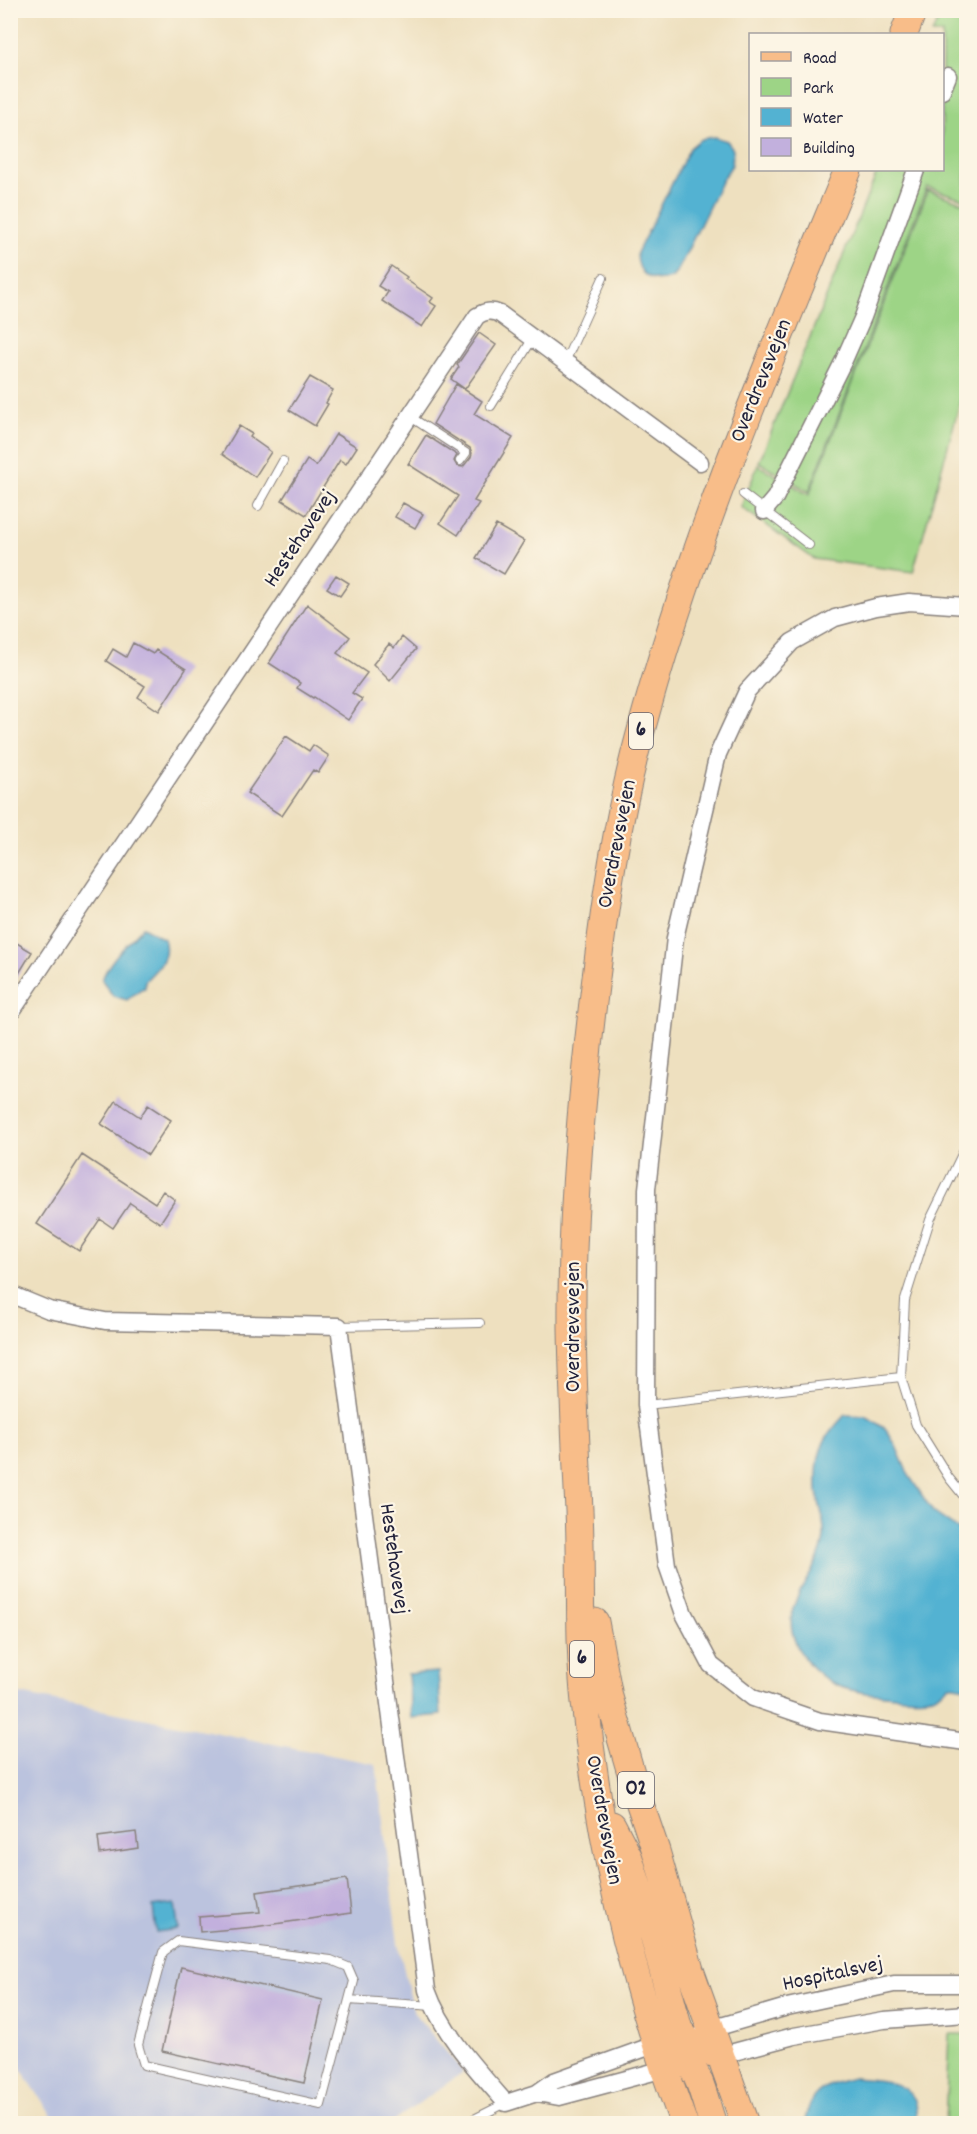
<svg xmlns="http://www.w3.org/2000/svg" width="977" height="2134" font-family="Dekko,sans-serif">
<style>
.industrial{fill:#bbc3de}
.green{fill:#9dd486;stroke:#607b60;stroke-width:1.5}
.water{fill:#53b2d2;stroke:#3a6a86;stroke-width:1.5}
.building{fill:#c2b0dd}
.lines{fill:none;stroke-linecap:round;stroke-linejoin:round}
.service-casing{stroke:#88817d;stroke-width:10}
.minor-casing{stroke:#88817d;stroke-width:19}
.primary-casing{stroke:#88817d;stroke-width:29}
.service{stroke:#fff;stroke-width:8}
.minor{stroke:#fff;stroke-width:16}
.primary{stroke:#f8bd89;stroke-width:27}
.labels{text-anchor:middle;dominant-baseline:central;stroke-width:4.5;stroke-linejoin:round;paint-order:stroke}
.shield{fill:#fcf5e5;stroke:#63616e;stroke-width:1.5}
.shield-label{font-size:21px;font-weight:bold;fill:#22223b}
.street-label{font-size:22px;fill:#22223b;stroke:#fcf5e5}
</style>
<rect width="100%" height="100%" fill="#fcf5e5"/>
<filter id="ink" filterUnits="userSpaceOnUse"><feTurbulence type="fractalNoise" baseFrequency=".0167" numOctaves="2"/><feDisplacementMap in="SourceGraphic" scale="12" xChannelSelector="R" yChannelSelector="G"/><feConvolveMatrix kernelMatrix="1 2 1 2 8 2 1 2 1" color-interpolation-filters="sRGB"/></filter>
<filter id="wash" filterUnits="userSpaceOnUse"><feTurbulence type="fractalNoise" baseFrequency=".008" numOctaves="4" result="noise"/><feDisplacementMap in="SourceGraphic" scale="24" xChannelSelector="R" yChannelSelector="G"/><feGaussianBlur stdDeviation="1.35" result="paint"/><feColorMatrix in="noise" values="0 0 0 0 0 0 0 0 0 0 0 0 0 0 0 0 0 1.4 0 .05"/><feComposite in="paint" operator="in"/></filter>
<g filter="url(#wash)">
<rect width="100%" height="100%" fill="#eee0bf"/>
<!-- industrial -->
<path class="industrial" d="M10 1692 376 1764 398 1944 414 2013 463 2072 391 2123H57L11 2054Z"/>
<!-- green -->
<path class="green" d="M942 11H966V200L927 187 809 492 759 462 878 170H942V34H932Z
M928 190 966 204V381L913 572 814 559 741 507 758 465 809 495Z
M949 2034H966V2123H945Z"/>
<!-- water -->
<path class="water" d="M714 137 727 141 733 149 732 165 722 180 679 268 672 278C651 283 637 276 637 253L690 148 701 139Z
M143 927 164 939C170 959 158 967 145 981V988L141 989 127 1000 113 996 102 980C110 958 128 944 143 927Z
M845 1415 866 1416 886 1429 896 1446 908 1474 933 1512 966 1535V1688L949 1685C937 1701 912 1698 894 1696 876 1694 848 1692 832 1683 805 1667 782 1635 795 1603 804 1580 821 1562 824 1537 825 1522 821 1511 818 1497 816 1490 817 1482 817 1474 818 1446 826 1435 845 1415Z
M438 1672 441 1715 411 1718 408 1674Z
M175 1904 178 1929 156 1932 153 1907Z
M853 2078C873 2080 904 2079 914 2100 917 2106 916 2116 916 2123H807C805 2118 806 2115 808 2109 814 2087 833 2084 853 2078Z"/>
<g id="blocks">
<!-- building -->
<path class="building" d="M391 266 407 277 405 279 433 298 430 302 436 306 422 327 382 301 388 292 378 286Z
M479 333 496 345 465 389 451 379 459 367 457 365Z
M310 377 333 390 326 403 328 404 315 426 289 410Z
M456 384 482 401 474 414 513 438 474 501 479 503 458 535 440 523 458 496 408 464 426 435 457 455 454 461 457 466 463 467 471 457 472 453 470 448 433 424Z
M239 426 252 434 250 437 271 452 255 477 222 454Z
M336 434 357 447 346 464 340 460 306 515 282 500 307 460 316 466Z
M403 503 423 514 415 528 395 517Z
M496 525 524 541 504 574 476 558Z
M336 575 349 583 340 596 327 588Z
M307 604 350 637 337 653 367 673 352 693 362 699 348 720 314 697 313 698 297 688 300 683 269 663Z
M402 637 416 649 390 681 373 664 389 644 394 648Z
M133 643 153 654 156 650 186 669 159 711 138 697 145 686 106 661 113 649 126 657Z
M286 736 309 751 313 745 329 756 318 773 313 770 282 816 247 793Z
M10 939 32 952 10 988Z
M116 1101 140 1117 148 1105 171 1120 148 1155 101 1124Z
M82 1155 155 1203 163 1191 175 1200 160 1223 130 1203 113 1228 100 1219 79 1251 37 1224Z
M136 1832 138 1848 100 1854 98 1837Z
M347 1879 351 1913 254 1927 200 1932 199 1917 260 1912 257 1892Z
M181 1967 323 2000 304 2083 162 2051Z"/>
</g>
</g>
<g filter="url(#ink)">
<use href="#blocks" fill-opacity="0" stroke="#88817d" stroke-width="1.5"/>
<g class="lines">
<defs>
<path id="service" d="M565 362 603 278
M491 406 533 338
M409 416 466 453 460 461
M743 494 809 545
M258 506 283 461
M339 1326 480 1323
M901 1377 916 1425 949 1478 966 1499
M646 1405 901 1377 905 1300 930 1220 966 1146
M178 1941 331 1960 348 1967 354 1981 321 2105 144 2065 138 2045 163 1952Z
M349 2000 433 2006
M464 2124 506 2103"/>
<path id="minor" d="M942 91 948 76
M764 511 775 498 844 360 863 317 916 170
M966 606 909 602 876 607 835 618 792 642 747 691 718 754 675 938 647 1189 646 1405 667 1565 684 1614 711 1665 753 1698 820 1721 966 1742
M10 1014 477 316C485 311 491 310 500 314L700 462
M10 1294 49 1310 105 1321 339 1326 427 1990C442 2033 476 2069 506 2103L537 2093 554 2081 665 2041
M704 2031 787 2007 894 1984H966
M712 2056 734 2052 794 2036 884 2020 966 2014
M537 2093 559 2097 672 2067"/>
<path id="primary" d="M904 34 913 10
M595 1622 609 1697 640 1804 656 1851 690 1970 745 2124
M612 1825 629 1858 654 1937 679 2030 692 2045 707 2052 720 2054
M658 2045C668 2050 679 2054 687 2062 702 2077 705 2104 713 2124
M684 2124C633 1988 600 1846 585 1702 578 1638 582 1574 579 1510 576 1450 573 1389 572 1329 571 1214 581 1099 595 986 605 903 617 819 639 738 691 542 771 356 848 170"/>
</defs>
<!-- service casing -->
<use href="#service" class="service-casing"/>
<!-- minor casing -->
<use href="#minor" class="minor-casing"/>
<!-- primary casing -->
<use href="#primary" class="primary-casing"/>
<!-- service -->
<use href="#service" class="service"/>
<!-- minor -->
<use href="#minor" class="minor"/>
<!-- primary -->
<use href="#primary" class="primary"/>
</g>
</g>
<g class="labels">
<!-- shield labels -->
<g class="shield">
<rect x="629" y="713" width="24" height="36" rx="4.5"/>
<rect x="570" y="1641" width="24" height="36" rx="4.5"/>
<rect x="618" y="1772" width="36" height="36" rx="4.5"/>
</g>
<g class="shield-label">
<text x="641" y="731">6</text>
<text x="582" y="1659">6</text>
<text x="636" y="1790">O2</text>
</g>
<!-- street labels -->
<g class="street-label">
<text transform="translate(762 381) rotate(-68)">Overdrevsvejen</text>
<text transform="translate(301 539) rotate(-56)">Hestehavevej</text>
<text transform="translate(618 844) rotate(-79)">Overdrevsvejen</text>
<text transform="translate(574 1327) rotate(-90)">Overdrevsvejen</text>
<text transform="translate(393 1559) rotate(82)">Hestehavevej</text>
<text transform="translate(603 1820) rotate(80)">Overdrevsvejen</text>
<text transform="translate(833 1975) rotate(-12)">Hospitalsvej</text>
</g>
</g>
<!-- margin -->
<rect width="977" height="2134" fill="none" stroke="#fcf5e5" stroke-width="36"/>
<!-- legend -->
<rect x="749" y="33" width="195" height="138" fill="#fcf5e5" stroke="#a5a1a1" stroke-width="1.5"/>
<rect x="761" y="52" width="30" height="9" fill="#f8bd89" stroke="#a5a1a1" stroke-width="1.5"/>
<text x="803" y="63" font-size="18" fill="#22223b">Road</text>
<rect x="761" y="78" width="30" height="18" fill="#9dd486" stroke="#a5a1a1" stroke-width="1.5"/>
<text x="803" y="93" font-size="18" fill="#22223b">Park</text>
<rect x="761" y="108" width="30" height="18" fill="#53b2d2" stroke="#a5a1a1" stroke-width="1.5"/>
<text x="803" y="123" font-size="18" fill="#22223b">Water</text>
<rect x="761" y="138" width="30" height="18" fill="#c2b0dd" stroke="#a5a1a1" stroke-width="1.5"/>
<text x="803" y="153" font-size="18" fill="#22223b">Building</text>
</svg>
